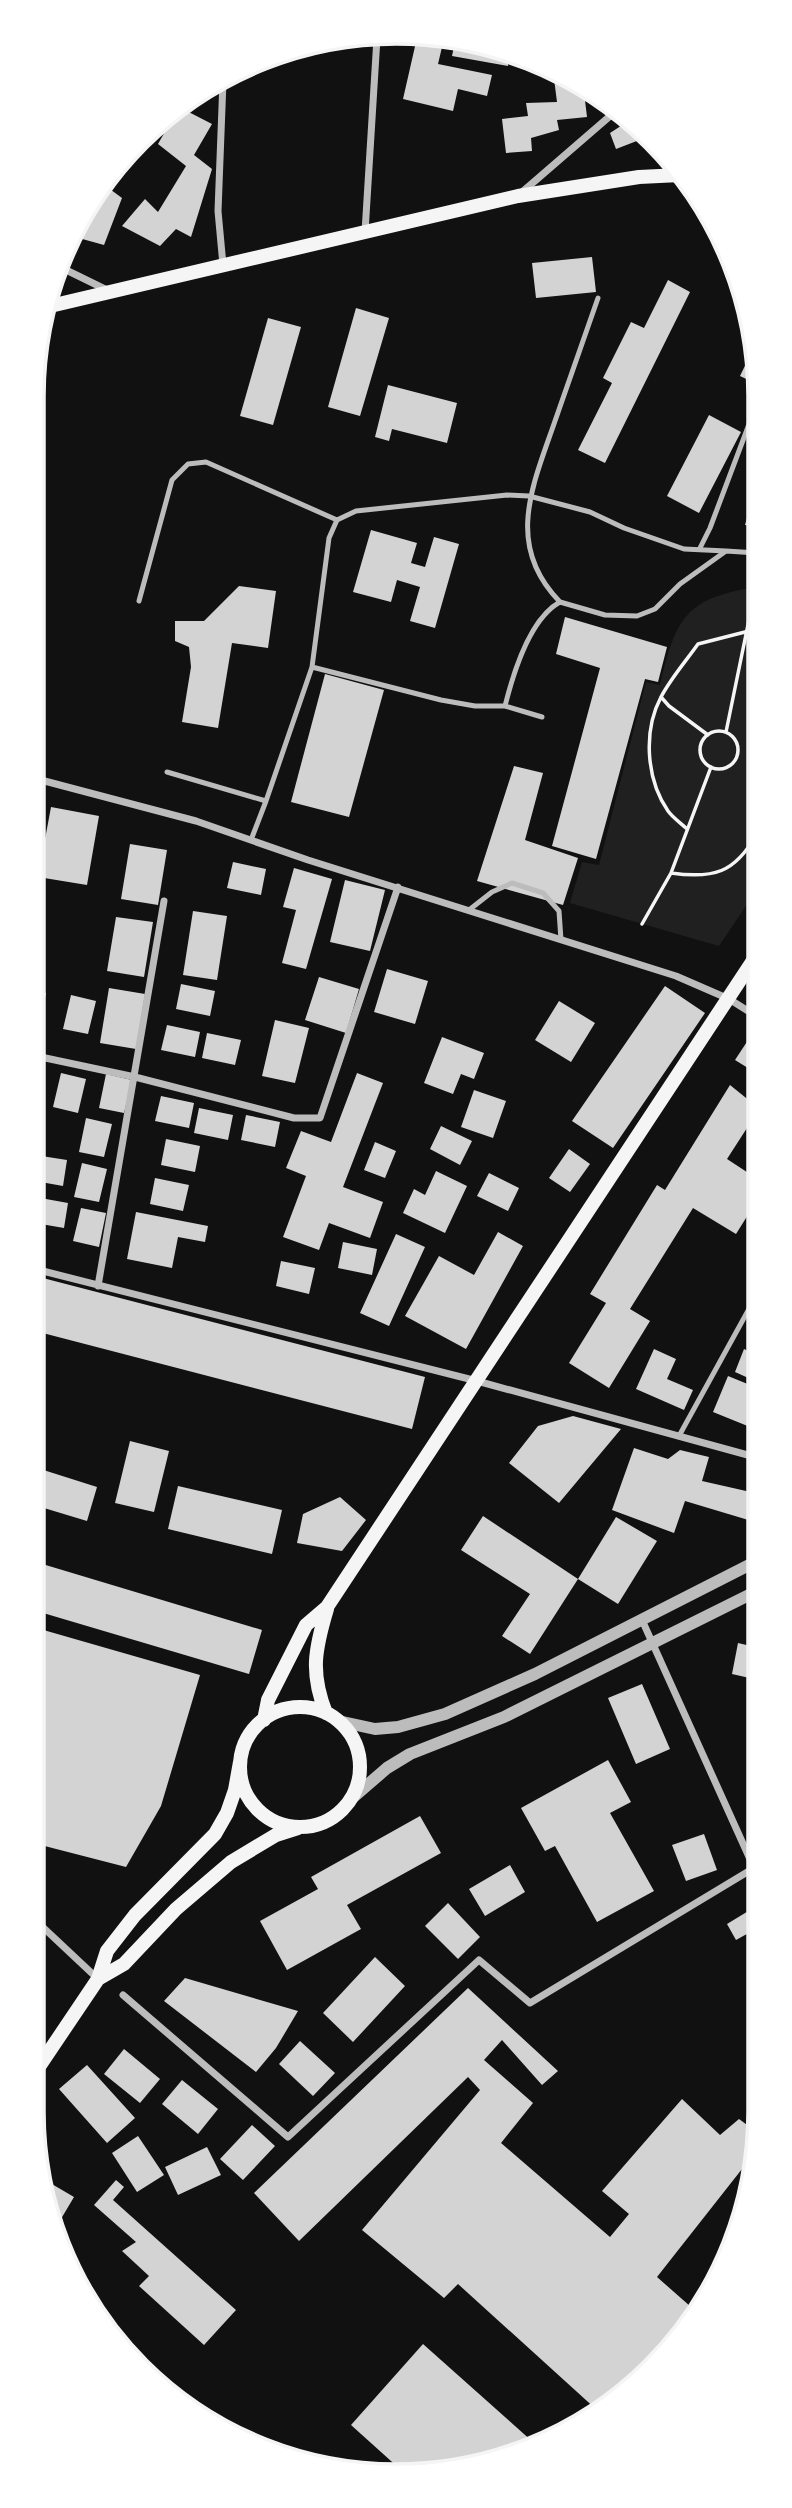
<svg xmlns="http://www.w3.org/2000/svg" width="792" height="2508" font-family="'PT Sans Narrow',sans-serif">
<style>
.green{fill:#202020}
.building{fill:#d3d3d3}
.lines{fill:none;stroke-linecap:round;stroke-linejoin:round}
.path{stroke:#f5f5f5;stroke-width:3.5}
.service{stroke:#bcbcbc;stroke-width:5}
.minor{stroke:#bcbcbc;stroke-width:7}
.tertiary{stroke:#bcbcbc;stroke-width:12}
.secondary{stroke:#f5f5f5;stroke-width:14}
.rim{fill:none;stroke:#f5f5f5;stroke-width:3.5}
</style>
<rect width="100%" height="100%" fill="#111"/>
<!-- green -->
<path class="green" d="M757 587 756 891 719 946 570 903 582 862 599 865 646 682 660 685C676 618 685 598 757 587Z"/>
<!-- building -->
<path class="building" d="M469 39 510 55 508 66 452 56 455 42 468 45Z
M416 42 442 47 438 64 492 75 487 96 458 89 453 111 403 99Z
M553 71 583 84 587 117 557 120 559 130 531 138 532 151 506 153 502 119 528 116 526 103 557 102Z
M179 107 212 124 194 155 212 169 191 237 176 229 160 246 122 226 145 199 158 212 186 166 158 144Z
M630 120 654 139 660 147 651 153 642 139 616 149 610 133Z
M103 184 122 198 104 245 75 237 93 193Z
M592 257 596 292 536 298 532 263Z
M668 280 690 292 605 463 578 450 612 383 603 378 631 322 644 328Z
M356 308 389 318 360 416 328 407Z
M268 318 301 327 273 425 240 416Z
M756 343 757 348V384L740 376Z
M388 385 457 403 447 443 392 429 389 441 375 437Z
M709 415 741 432 699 513 667 496Z
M756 486H757V527L745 525Z
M371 530 417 543 411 563 425 567 434 537 459 544 435 628 410 621 420 587 397 580 391 602 353 592Z
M239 586 276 591 268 648 232 643 218 728 182 722 191 667 189 647 175 641V621H204Z
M565 617 667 647 658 682 645 679 596 859 552 846 600 668 556 654Z
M325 674 384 690 349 817 291 802Z
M514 766 543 773 525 840 578 858 563 905 477 881Z
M51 807 99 816 87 885 38 877Z
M130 844 167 850 158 905 121 899Z
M233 862 266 869 261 895 227 888Z
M294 868 332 879 306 969 282 963 296 910 283 907Z
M345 880 385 890 370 951 330 942Z
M193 911 227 916 217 980 183 975Z
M116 917 153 922 144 977 107 971Z
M387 969 428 981 415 1024 374 1012Z
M319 977 359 989 346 1033 305 1020Z
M181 984 215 991 210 1016 176 1009Z
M665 986 705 1013 613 1148 572 1121Z
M109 988 145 994 136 1049 100 1043Z
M36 991 46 993 39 1027 36 1026Z
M71 995 96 1001 88 1034 63 1029Z
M559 1001 595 1023 571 1062 535 1040Z
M275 1020 309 1028 295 1083 262 1076Z
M167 1025 200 1032 195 1057 161 1050Z
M756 1028V1073L735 1060Z
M207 1033 241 1040 235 1065 202 1058Z
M442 1037 484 1053 474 1079 461 1074 453 1094 424 1083Z
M61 1073 86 1079 78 1113 53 1107Z
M357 1073 383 1083 343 1187 383 1202 370 1238 329 1223 319 1250 283 1237 306 1176 286 1168 301 1131 331 1142Z
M106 1074 132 1080 124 1113 99 1108Z
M730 1085 756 1106V1114L727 1159 756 1178V1202L736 1234 693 1208 630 1309 650 1321 609 1388 569 1363 606 1303 590 1294 657 1185 665 1190Z
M474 1090 506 1101 493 1138 461 1127Z
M161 1096 194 1103 189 1128 155 1121Z
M199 1108 233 1115 228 1140 194 1133Z
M246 1115 280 1122 275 1147 241 1140Z
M86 1118 112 1124 104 1157 79 1152Z
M441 1126 472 1141 460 1165 430 1149Z
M166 1139 200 1146 195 1172 161 1165Z
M375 1142 396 1151 385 1178 364 1170Z
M569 1149 590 1164 570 1192 549 1178Z
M35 1155 67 1160 63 1186 35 1181Z
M82 1163 107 1169 99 1202 74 1197Z
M436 1171 467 1186 445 1233 403 1213 414 1189 425 1195Z
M489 1173 519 1188 508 1211 477 1196Z
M155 1178 189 1185 183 1211 150 1204Z
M35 1197 68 1203 64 1228 35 1223Z
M81 1208 106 1213 99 1247 73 1241Z
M136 1212 208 1226 205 1242 178 1237 172 1268 127 1259Z
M498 1232 523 1246 466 1349 405 1316 439 1256 474 1275Z
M396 1234 425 1247 389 1326 360 1313Z
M343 1242 377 1249 372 1275 338 1268Z
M281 1261 315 1268 309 1294 276 1286Z
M35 1276 425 1377 412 1429 35 1331Z
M654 1349 676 1359 667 1379 693 1390 684 1410 636 1389Z
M744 1349 755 1354V1381L735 1372Z
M728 1376 755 1387V1429L713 1412Z
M573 1416 621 1429 559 1503 509 1463 538 1426Z
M130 1441 169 1451 154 1512 115 1503Z
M634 1448 668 1459 680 1450 709 1457 702 1481 755 1493V1522L685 1501 674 1533 612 1510Z
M34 1467 97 1487 87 1521 34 1505Z
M178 1486 282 1510 272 1554 168 1529Z
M340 1497 366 1520 342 1551 297 1543 303 1514Z
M483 1516 578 1579 530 1654 502 1636 530 1594 461 1550Z
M616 1517 657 1541 618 1604 578 1579Z
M39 1563 262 1630 249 1674 33 1610 34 1581Z
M33 1627 200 1675 161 1806 126 1867 33 1843Z
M738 1643 755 1647 754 1679 732 1674Z
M642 1684 670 1749 636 1764 608 1698Z
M608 1760 631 1802 610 1813 654 1891 597 1922 555 1846 545 1851 521 1808Z
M420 1816 441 1853 347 1905 361 1929 287 1970 260 1921 318 1889 311 1877Z
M704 1834 717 1870 686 1881 672 1845Z
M510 1865 525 1892 485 1916 469 1889Z
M448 1903 480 1937 458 1959 425 1926Z
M750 1910 754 1918V1930L736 1940 727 1924Z
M375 1957 405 1986 353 2042 323 2013Z
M185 1978 298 2011 276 2048 256 2072 164 2001Z
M468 1988 558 2071 542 2085 502 2040 484 2060 533 2103 501 2143 610 2237 629 2214 602 2191 682 2099 720 2135 739 2119 754 2130 753 2155 657 2277 699 2314 618 2401 598 2411 458 2284 444 2298 362 2230 480 2090 468 2077 299 2241 254 2193Z
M300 2041 335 2073 313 2096 279 2064Z
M124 2049 160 2079 140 2103 104 2074Z
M87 2065 135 2118 107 2143 59 2089Z
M182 2080 218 2109 198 2134 162 2104Z
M252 2125 275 2146 243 2180 220 2159Z
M138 2136 164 2175 137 2192 112 2153Z
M207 2147 221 2175 178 2195 165 2167Z
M45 2180 74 2197 55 2229Z
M116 2180 124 2187 113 2200 236 2310 204 2345 139 2286 149 2276 122 2251 136 2242 94 2205Z
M423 2344 534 2443 491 2464 401 2470 351 2425Z"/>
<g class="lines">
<!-- path -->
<path class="path" d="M661 697 669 706 708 735
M700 750a19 19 0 1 1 38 0a19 19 0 1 1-38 0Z
M726 732 751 610 757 613
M687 829C681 823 673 818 668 811 646 779 643 731 661 697 671 678 686 661 698 644L745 632
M671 873C713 879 735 873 756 835
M642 924 671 873 711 767"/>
<!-- service -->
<path class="service" d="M700 548 710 528 754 411
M139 601 172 480 188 464 206 462 337 520
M560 602C504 545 533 485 555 421 569 380 584 339 598 298
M312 667 441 700 475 706H505L542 717
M505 706C513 674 529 619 560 602L605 615 637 616 655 609 680 584 726 551 757 553
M167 772 266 801 312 667 329 538 337 520 356 511 507 495 529 496 590 512 624 528 684 549 726 551
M251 840 266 801
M469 910 492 892 512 883 543 893 559 911 561 940
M679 1436 755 1298"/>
<!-- minor -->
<path class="minor" d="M521 193 617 110
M365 232 377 38
M223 265 218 211 223 81
M62 268 107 290
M37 779 196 821 308 860 676 976 729 999 756 1016
M36 1056 135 1077 294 1118H320L398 887
M35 1269 477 1381 755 1457
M98 1286 164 901
M642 1620 754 1868
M32 1917 98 1979
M123 1995 288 2137 479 1960 530 2003 754 1868"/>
<!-- tertiary -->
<path class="tertiary" d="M338 1721 375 1729 398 1727 445 1714 535 1674 755 1562
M350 1800 387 1768 410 1754 504 1717 755 1592"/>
<!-- secondary -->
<path class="secondary" d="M46 307 518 196 639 177 680 175
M240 1767a60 60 0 1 1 120 0a60 60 0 1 1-120 0Z
M326 1713C310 1673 315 1649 327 1609
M264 1720 268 1700 306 1625 327 1607 756 956
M98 1979 124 1964 176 1909 231 1862 276 1835 298 1828
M32 2077 98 1979 107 1951 135 1915 215 1834 227 1813 235 1790 240 1762"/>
</g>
<!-- crop -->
<path d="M0 0H792V2508H0ZM396 44H396A352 352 0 0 1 748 396V2112A352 352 0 0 1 396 2464H396A352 352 0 0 1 44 2112V396A352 352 0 0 1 396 44Z" fill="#fff" fill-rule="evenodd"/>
<path class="rim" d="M396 44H396A352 352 0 0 1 748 396V2112A352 352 0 0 1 396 2464H396A352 352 0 0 1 44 2112V396A352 352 0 0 1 396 44Z"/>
</svg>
